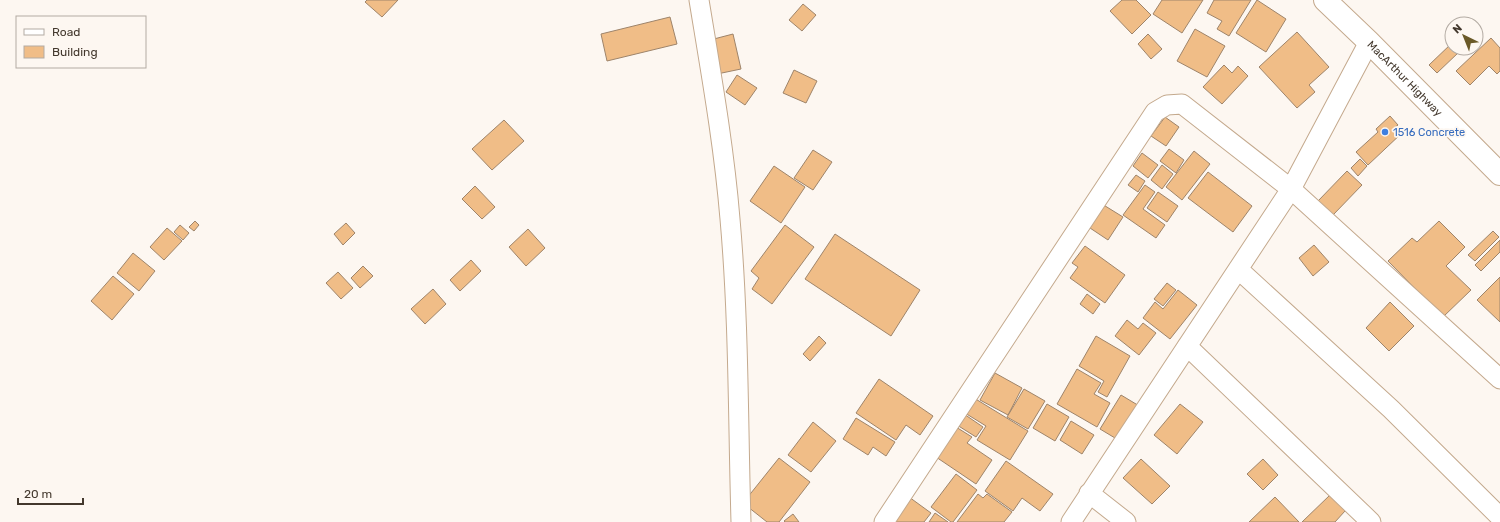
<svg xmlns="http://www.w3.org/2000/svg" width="1500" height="522" font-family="Rubik,sans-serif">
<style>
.building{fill:#f0bd87;stroke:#9e846a}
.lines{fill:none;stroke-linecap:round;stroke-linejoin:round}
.street-casing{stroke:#c4a98d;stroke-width:21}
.highway-casing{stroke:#c4a98d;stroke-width:24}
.street{stroke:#fff;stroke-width:19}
.highway{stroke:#fff;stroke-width:22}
.shop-dot{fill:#3f7fe0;stroke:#fdf7f1;stroke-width:1.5}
.labels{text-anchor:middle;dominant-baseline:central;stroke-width:3.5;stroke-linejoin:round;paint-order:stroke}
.street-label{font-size:11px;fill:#43382d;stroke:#fdf7f1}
.shop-label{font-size:11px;fill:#366cbe;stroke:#fdf7f1;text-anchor:start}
</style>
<rect width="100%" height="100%" fill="#fdf7f1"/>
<!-- building -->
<path class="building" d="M367 0H398L382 17 365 2Z
M1122 0H1136L1151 15 1132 34 1110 11Z
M1162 0H1203L1182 33 1153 14Z
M1214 0H1251L1229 36 1217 29 1222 21 1207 13Z
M1257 0 1286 19 1266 52 1236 33Z
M803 4 816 15 802 31 789 20Z
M670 17 677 44 607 61 601 34Z
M1195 29 1225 46 1207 77 1177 61Z
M1297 32 1329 67 1309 85 1315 92 1297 108 1259 67Z
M733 34 741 69 717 74 710 40Z
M1148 34 1162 49 1151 59 1138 44Z
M1491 38 1500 48V71L1497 74 1489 66 1470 85 1456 71Z
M1452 43V48H1456L1459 52 1437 73 1429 65Z
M1224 65 1232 73 1238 66 1248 76 1222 104 1203 87Z
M794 70 817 81 806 103 783 93Z
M737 75 757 88 745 105 726 92Z
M1390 116 1398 125 1394 128 1397 130 1399 127 1403 132 1368 165 1356 152 1378 132 1376 129Z
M1165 117 1179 127 1166 146 1151 136Z
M504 120 524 141 492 170 472 149Z
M1169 149 1184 160 1176 173 1160 161Z
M813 150 832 162 813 190 794 178Z
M1194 151 1210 164 1182 200 1166 187Z
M1142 153 1158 165 1148 178 1133 166Z
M1360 159 1367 166 1358 176 1351 168Z
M1162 165 1173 174 1162 189 1151 180Z
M774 166 805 187 781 223 750 201Z
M1347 171 1362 185 1333 215 1318 201Z
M1208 172 1252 206 1233 232 1188 198Z
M1136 175 1145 181 1138 192 1128 185Z
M1145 185 1155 192 1143 209 1165 225 1156 238 1123 215Z
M475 186 495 207 482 219 462 199Z
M1158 192 1178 206 1167 222 1147 208Z
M1102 204 1123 217 1108 240 1087 226Z
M195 221 199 225 194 231 189 227Z
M1439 221 1465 247 1446 266 1471 290 1443 317 1388 261 1412 238 1417 242Z
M346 223 355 233 343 245 334 234Z
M180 225 189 233 183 240 174 232Z
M785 225 814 247 772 304 752 289 759 278 751 271Z
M167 228 182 241 164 260 150 247Z
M528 229 545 248 526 266 509 247Z
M1493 231 1499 237 1475 261 1468 255Z
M835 234 920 290 891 336 805 279Z
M1500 240V252L1481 271 1475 265Z
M1314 245 1329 262 1313 276 1299 258Z
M1085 246 1125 275 1105 303 1070 278 1078 267 1072 263Z
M133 253 155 271 139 291 117 273Z
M471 260 481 271 460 291 450 280Z
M363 266 373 276 360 288 351 278Z
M338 272 353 288 341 299 326 283Z
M113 276 134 294 112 320 91 301Z
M1500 277V322L1477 300Z
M1167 283 1176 290 1163 306 1154 299Z
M433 289 446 304 425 324 411 309Z
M1178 290 1197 305 1170 339 1143 318 1155 302 1163 309Z
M1087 294 1100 304 1093 314 1080 304Z
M1390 302 1414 326 1389 351 1366 328Z
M1127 320 1138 329 1143 323 1156 333 1139 355 1115 336Z
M819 336 826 343 810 361 803 354Z
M1096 336 1130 356 1107 397 1098 392 1104 381 1079 366Z
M1077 369 1101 383 1094 394 1110 403 1097 427 1057 404Z
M995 373 1022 388 1008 415 980 400Z
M879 379 933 416 920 435 906 425 896 440 856 413Z
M1024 389 1045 401 1028 429 1007 417Z
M1121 395 1141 407 1120 441 1100 429Z
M974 398 1028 431 1010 460 977 440 986 426 965 413Z
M1047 404 1069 417 1055 441 1033 428Z
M1180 404 1203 422 1177 454 1154 435Z
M964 414 983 427 976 437 957 425Z
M856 418 895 442 886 456 873 447 868 455 843 439Z
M1071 421 1094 435 1082 454 1060 440Z
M813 422 836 441 811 472 788 455Z
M956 427 972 437 967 443 992 460 976 484 936 457Z
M779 458 810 482 779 522H767L743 503Z
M1141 459 1170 486 1152 504 1123 478Z
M1263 459 1278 475 1263 490 1247 474Z
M1006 461 1053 494 1040 511 1022 498 1013 511 985 491Z
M956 474 977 490 953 522H951L931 507Z
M978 494 983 498 987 494 1012 512 1004 522H957Z
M1330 495 1345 511 1335 522H1302Z
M909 497 931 513 924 522H890Z
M1275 497 1299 522H1249Z
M935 513 948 522H929Z
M793 514 799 522H785L784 521Z"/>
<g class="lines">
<defs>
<path id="street" d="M699 0C711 73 724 146 730 219 739 320 738 421 741 522
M1238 269 1391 409 1500 517
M1187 346 1371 522
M1089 493 1126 522
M884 522 1155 112 1167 105 1182 104 1291 189 1500 379
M1071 522 1291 189 1369 42"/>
<g id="highway">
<path id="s1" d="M1325 0 1369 42 1500 174"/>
</g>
</defs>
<!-- street casing -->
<use href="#street" class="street-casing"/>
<!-- highway casing -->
<use href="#highway" class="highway-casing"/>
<!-- street -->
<use href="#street" class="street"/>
<!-- highway -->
<use href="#highway" class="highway"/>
</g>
<!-- markers -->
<circle class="shop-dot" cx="1385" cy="132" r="4"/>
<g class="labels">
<!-- street labels -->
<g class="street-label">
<text stroke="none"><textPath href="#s1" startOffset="112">MacArthur Highway</textPath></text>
</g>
<!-- shop labels -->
<g class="shop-label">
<text x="1393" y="132">1516 Concrete</text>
</g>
</g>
<!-- legend -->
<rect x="16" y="16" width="130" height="52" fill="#fdf7f1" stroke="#b3aba3"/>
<rect x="24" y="29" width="20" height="6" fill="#ffffff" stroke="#b3aba3"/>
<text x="52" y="36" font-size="12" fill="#43382d">Road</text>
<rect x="24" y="46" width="20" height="12" fill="#f0bd87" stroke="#b3aba3"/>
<text x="52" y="56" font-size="12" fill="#43382d">Building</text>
<!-- north arrow -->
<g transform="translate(1464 36) rotate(317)"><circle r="19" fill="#fdf7f1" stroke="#b3aba3"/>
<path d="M0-3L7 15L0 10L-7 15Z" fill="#6a5927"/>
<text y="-6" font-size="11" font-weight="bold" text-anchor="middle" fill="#43382d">N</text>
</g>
<!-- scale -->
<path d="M18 498v6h65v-6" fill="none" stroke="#43382d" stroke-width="2"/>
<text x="24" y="498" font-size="12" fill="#43382d" stroke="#fdf7f1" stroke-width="3" paint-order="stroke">20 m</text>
</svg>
